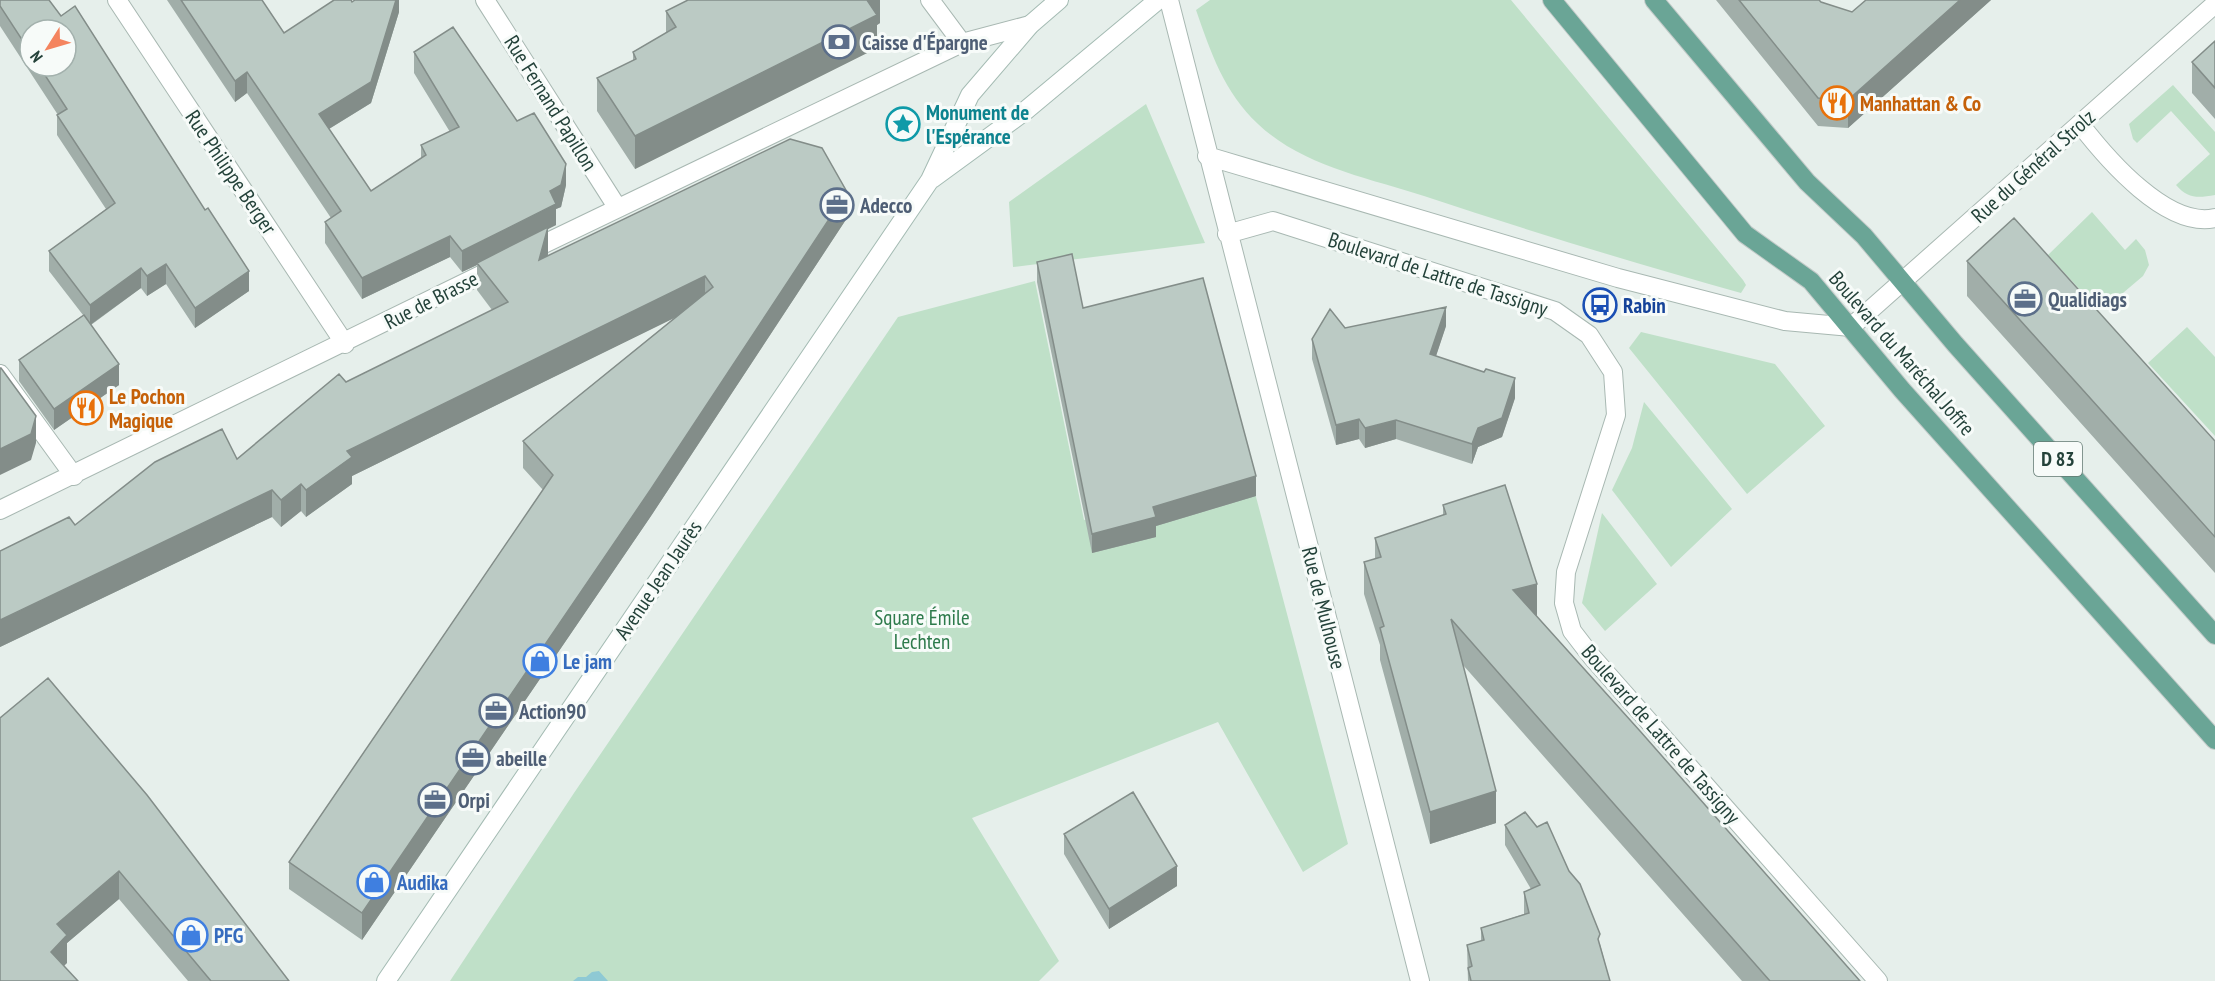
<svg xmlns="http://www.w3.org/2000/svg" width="2215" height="981" font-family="'PT Sans Narrow',sans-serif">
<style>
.green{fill:#bfe0c8}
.water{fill:#8ec9d4}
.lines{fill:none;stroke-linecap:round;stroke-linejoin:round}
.minor-casing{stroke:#a8b8b2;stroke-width:20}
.tertiary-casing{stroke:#a8b8b2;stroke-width:20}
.secondary-casing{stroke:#a4bbb3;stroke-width:20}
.primary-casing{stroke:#c2cac8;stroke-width:20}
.minor{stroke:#fff;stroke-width:18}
.tertiary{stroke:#fff;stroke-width:18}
.secondary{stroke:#fff;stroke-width:18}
.primary{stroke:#6aa596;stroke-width:18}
.wall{fill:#a1aea9;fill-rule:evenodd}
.shaded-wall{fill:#838d89}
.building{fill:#bbcac4;stroke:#838d89;stroke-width:1.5}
.labels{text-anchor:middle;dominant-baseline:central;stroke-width:6;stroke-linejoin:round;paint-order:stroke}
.shield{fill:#f7fbf9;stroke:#637a73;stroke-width:1.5}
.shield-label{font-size:20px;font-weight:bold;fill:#24423a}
.service-label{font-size:21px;font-weight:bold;fill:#4e5e75;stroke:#f7fbf9;text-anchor:start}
.street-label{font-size:21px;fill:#24423a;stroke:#f7fbf9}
.food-label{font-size:21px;font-weight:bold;fill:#c56008;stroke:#f7fbf9;text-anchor:start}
.culture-label{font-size:21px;font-weight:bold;fill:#0d838f;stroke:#f7fbf9;text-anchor:start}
.transit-label{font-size:21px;font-weight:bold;fill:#164399;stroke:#f7fbf9;text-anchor:start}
.park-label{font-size:21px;fill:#2d7a4b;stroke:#f7fbf9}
.shop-label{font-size:21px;font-weight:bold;fill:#366cbe;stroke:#f7fbf9;text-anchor:start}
</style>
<rect width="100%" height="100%" fill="#e6efeb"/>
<!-- green -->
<path class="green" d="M1210 0H1511L1743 280 1746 285 1741 293C1634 263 1529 231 1424 196 1368 178 1302 166 1258 124 1224 92 1211 53 1196 10Z
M2173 85 2215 132V195C2198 198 2188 199 2176 185L2210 154 2171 111 2137 143 2133 139 2129 124Z
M1146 104 1205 243 1013 267 1009 202Z
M2092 212 2125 250 2136 239 2145 250 2149 265 2143 276 2110 304 2095 306 2048 255Z
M1035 281 1084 520 1200 491 1206 511 1254 496 1251 478 1348 844 1303 872 1218 722 972 818 1059 961 1039 981H450L574 793 898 317Z
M2187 327 2215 357V436L2148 363Z
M1641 332 1775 364 1825 426 1747 494 1629 348Z
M1644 402 1732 509 1671 567 1612 490 1632 448Z
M1602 513 1657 584 1605 631 1582 603Z"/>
<!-- water -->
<path class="water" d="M599 971 608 981H573L578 977H586L592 972Z"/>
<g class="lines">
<defs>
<path id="minor" d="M117 0 345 344
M485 0 617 207
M930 0 962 43
M1169 0 1420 981
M2080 124C2107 159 2167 229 2215 218
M1207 156 1618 278 1785 321 1851 327
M1227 234 1273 221 1555 311 1589 335 1613 372 1616 415 1566 572 1564 603 1572 631 1592 657 1878 981
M527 252 962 43 1030 25
M0 374 74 476
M0 510 497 267"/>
<path id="tertiary" d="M1851 327 2215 4"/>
<path id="secondary" d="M932 179 1025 111 1158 0
M386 981 930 180 970 95 1030 25 1059 0"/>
<path id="primary" d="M1552 0 1745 234 1811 281 1902 390 2215 740
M1654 0 1807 182 1864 236 1955 344 2215 635"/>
</defs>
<!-- minor casing -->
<use href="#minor" class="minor-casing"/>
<!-- tertiary casing -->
<use href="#tertiary" class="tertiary-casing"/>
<!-- secondary casing -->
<use href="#secondary" class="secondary-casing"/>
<!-- primary casing -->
<use href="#primary" class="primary-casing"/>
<!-- minor -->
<use href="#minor" class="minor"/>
<!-- tertiary -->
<use href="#tertiary" class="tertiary"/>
<!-- secondary -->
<use href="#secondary" class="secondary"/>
<!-- primary -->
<use href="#primary" class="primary"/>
</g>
<!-- wall -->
<path class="wall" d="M0 0H49L61 16 75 6 205 210 208 208 249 271V291L195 328 166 284 147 296 141 288 91 325 119 364V385L54 430 19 381V360L83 315 49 271V251L106 209 57 135V115H58L0 26ZM30 30H66V66H30Z
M167 0H262L284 33 352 2 399 0V12L371 103 329 129 371 191 421 158V145L450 132 414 73V52L517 121 566 185 561 207 556 209V225L548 229V256L847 218 651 516 362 940 289 889V862L543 490 523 468V441L677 316 352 476V484L306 517 301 511 281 527 272 517 0 647V551L75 525 237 459 346 382 492 310 477 290V265L462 272 450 257 362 299 325 243V222L331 218 247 93 235 102Z
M880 0V23L877 25V48L635 169 597 111V78L633 61V52L666 33V11Z
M1716 0H1819L1821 2 1852 12 1866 0H1991L1848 128 1818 126Z
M2215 41V119L2192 93V62Z
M1967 261 2215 441V573L1967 296Z
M1037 262 1083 308 1256 496 1156 526V537L1092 553 1037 282Z
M1446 326 1436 356 1515 398 1502 437 1478 447 1472 464 1396 439 1365 448 1359 439 1336 445 1312 359V339L1345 328Z
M1443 505 1537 616H1536L1860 981H1742L1463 665 1496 823 1430 844 1380 660V645L1364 594V562L1375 559V538L1443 515Z
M0 718 289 981H188L119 899 67 943V963L0 981Z
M1505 825 1600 944 1610 981H1468L1467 945 1481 941V928L1524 914V892L1531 889 1505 845Z
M1064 834 1177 886 1109 929 1064 854Z"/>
<!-- shaded-wall -->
<path class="shaded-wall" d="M396 0H399V12L371 103 319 135V114Z
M865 0H880V23L877 25V48L635 169V136Z
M1960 0H1991L1848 128V100Z
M247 72V93L235 102V81Z
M566 164V185L561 207 556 209V225L548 229V254L539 286 477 263V265L462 272V251L550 191Z
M847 192V218L651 516 362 940V913Z
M450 236V257L362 299V278Z
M166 264V284L147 296V276Z
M141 268V288L90 325V305Z
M249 271V291L195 328V308Z
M705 276V303L352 476V484L306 517V490L347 451Z
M1446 307V326L1430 374V354Z
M119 364V385L54 430V409Z
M1515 378V398L1502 437 1478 447 1472 464V444L1478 428Z
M36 416V443L31 460 0 475V449Z
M1359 419V439L1336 445V425Z
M1396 420V439L1365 448V428Z
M1256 476V496L1156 526V537L1092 553V534L1153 507Z
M301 484V511L281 527V500Z
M272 490V517L0 647V620Z
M1537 584V616L1513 622V590Z
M1496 791V823L1430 844V812Z
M1177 866V886L1109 929V909Z
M119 871V899L67 943V963L51 979V952L57 924Z"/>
<!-- building -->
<path class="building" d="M0 0H49L61 16 75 6 205 210 208 208 249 271 195 308 166 264 147 276 141 268 90 305 49 251 115 203 57 115 67 109 39 66H66V30H30V52L0 6Z
M181 0H262L284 33 334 0H351L352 2 355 0H396L371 82 319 114 371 191 426 155 421 145 459 127 414 52 453 27 517 121 534 113 566 164 561 185 550 191 556 204 462 251 450 236 362 278 325 222 341 211 247 72 235 81Z
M688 0H867L877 15 635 136 597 78 636 59 633 52 676 27 666 11Z
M1739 0H1819L1821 2 1852 12 1866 0H1960L1848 100 1818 98Z
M2215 41V88L2192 62Z
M790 139 822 148 847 192 651 489 362 913 289 862 553 475 523 441 713 287 705 276 347 451 352 457 306 490 301 484 281 500 272 490 0 620V551L69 517 75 525 155 462 222 429 237 459 339 374 346 382 508 302 477 263 548 227 539 260Z
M2014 218 2215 441V537L1967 261Z
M1072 254 1083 308 1203 278 1256 476 1153 507 1156 517 1092 534 1037 262Z
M1446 307 1430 354 1484 372 1486 369 1515 378 1502 418 1478 428 1472 444 1396 420 1365 428 1359 419 1336 425 1312 339 1330 309 1345 328Z
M84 315 119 364 54 409 19 360Z
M0 368H1L36 416 31 434 0 449Z
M1505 485 1537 584 1513 590 1640 731 1860 981H1770L1451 619 1496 791 1430 812 1380 628 1384 626 1364 562 1381 557 1375 538 1446 514 1443 505Z
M48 678 147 795 289 981H211L119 871 57 924 67 935 51 952 78 981H0V718Z
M1133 792 1177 866 1109 909 1064 834Z
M1525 812 1537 827 1547 822 1569 871 1580 884 1600 934 1598 939 1610 981H1471L1468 968 1472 966 1467 945 1484 940 1481 928 1529 913 1524 892 1540 885 1505 825Z"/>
<!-- icons -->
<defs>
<symbol id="bank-ring" viewBox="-11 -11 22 22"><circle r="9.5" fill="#f7fbf9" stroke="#5c6f8a" stroke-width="1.5"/><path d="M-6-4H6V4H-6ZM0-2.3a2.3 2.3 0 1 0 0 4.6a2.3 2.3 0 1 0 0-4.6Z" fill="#5c6f8a"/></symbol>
<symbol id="restaurant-ring" viewBox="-11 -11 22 22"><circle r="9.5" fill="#f7fbf9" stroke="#e8710a" stroke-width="1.5"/><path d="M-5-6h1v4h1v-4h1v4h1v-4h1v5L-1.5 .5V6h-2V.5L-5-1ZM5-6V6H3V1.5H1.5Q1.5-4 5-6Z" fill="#e8710a"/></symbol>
<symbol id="sight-ring" viewBox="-11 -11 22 22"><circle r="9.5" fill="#f7fbf9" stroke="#0f9aa8" stroke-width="1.5"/><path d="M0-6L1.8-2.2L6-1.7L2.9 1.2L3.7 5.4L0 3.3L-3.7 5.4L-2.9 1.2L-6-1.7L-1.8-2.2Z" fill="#0f9aa8"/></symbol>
<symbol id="office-ring" viewBox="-11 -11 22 22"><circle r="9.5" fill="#f7fbf9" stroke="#5c6f8a" stroke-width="1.5"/><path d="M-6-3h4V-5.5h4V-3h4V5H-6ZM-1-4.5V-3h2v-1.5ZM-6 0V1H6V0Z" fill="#5c6f8a"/></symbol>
<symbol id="bus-ring" viewBox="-11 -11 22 22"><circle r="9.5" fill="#f7fbf9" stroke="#1a4fb4" stroke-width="1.5"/><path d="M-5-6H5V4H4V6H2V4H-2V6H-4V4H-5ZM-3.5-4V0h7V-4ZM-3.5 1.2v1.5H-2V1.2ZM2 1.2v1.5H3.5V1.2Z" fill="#1a4fb4"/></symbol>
<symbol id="shop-ring" viewBox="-11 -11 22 22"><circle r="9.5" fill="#f7fbf9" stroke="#3f7fe0" stroke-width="1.5"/><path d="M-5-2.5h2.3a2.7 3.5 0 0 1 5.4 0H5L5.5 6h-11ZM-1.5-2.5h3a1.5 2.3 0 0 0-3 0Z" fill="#3f7fe0"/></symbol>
</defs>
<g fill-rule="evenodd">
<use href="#bank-ring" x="820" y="23" width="38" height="38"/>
<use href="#restaurant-ring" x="1818" y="84" width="38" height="38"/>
<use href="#sight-ring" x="884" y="105" width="38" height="38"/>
<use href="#office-ring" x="818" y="186" width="38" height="38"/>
<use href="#office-ring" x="2006" y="280" width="38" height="38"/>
<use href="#bus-ring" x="1581" y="286" width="38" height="38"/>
<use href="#restaurant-ring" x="67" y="389" width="38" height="38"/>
<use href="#shop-ring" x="521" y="642" width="38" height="38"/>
<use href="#office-ring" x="477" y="692" width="38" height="38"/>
<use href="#office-ring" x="454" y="739" width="38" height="38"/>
<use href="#office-ring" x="416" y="781" width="38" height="38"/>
<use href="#shop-ring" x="355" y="863" width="38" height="38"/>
<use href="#shop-ring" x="172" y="916" width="38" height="38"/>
</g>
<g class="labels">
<!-- shield labels -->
<rect class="shield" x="2034" y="442" width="48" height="34" rx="4.5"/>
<g class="shield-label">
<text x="2058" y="459">D 83</text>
</g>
<!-- service labels -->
<g class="service-label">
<text x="862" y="42">Caisse d'Épargne</text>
<text x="860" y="205">Adecco</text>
<text x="2048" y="299">Qualidiags</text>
<text x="519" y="711">Action90</text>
<text x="496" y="758">abeille</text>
<text x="458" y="800">Orpi</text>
</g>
<!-- street labels -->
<g class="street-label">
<text transform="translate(551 103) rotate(58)">Rue Fernand Papillon</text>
<text transform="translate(2033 166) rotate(-42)">Rue du Général Strolz</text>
<text transform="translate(231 172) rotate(56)">Rue Philippe Berger</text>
<text transform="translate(1438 274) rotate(18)">Boulevard de Lattre de Tassigny</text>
<text transform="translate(431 300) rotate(-27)">Rue de Brasse</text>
<text transform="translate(1902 353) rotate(49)">Boulevard du Maréchal Joffre</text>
<text transform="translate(658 580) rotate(-56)">Avenue Jean Jaurès</text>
<text transform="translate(1324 608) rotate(76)">Rue de Mulhouse</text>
<text transform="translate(1661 734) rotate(49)">Boulevard de Lattre de Tassigny</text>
</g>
<!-- food labels -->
<g class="food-label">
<text x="1860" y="103">Manhattan &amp; Co</text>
<text x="109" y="396">Le Pochon<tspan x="109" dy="24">Magique</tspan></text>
</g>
<!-- culture labels -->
<g class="culture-label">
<text x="926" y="112">Monument de<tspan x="926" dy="24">l'Espérance</tspan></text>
</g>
<!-- transit labels -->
<g class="transit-label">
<text x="1623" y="305">Rabin</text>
</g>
<!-- park labels -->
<g class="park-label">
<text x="922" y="617">Square Émile<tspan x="922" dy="24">Lechten</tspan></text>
</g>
<!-- shop labels -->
<g class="shop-label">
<text x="563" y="661">Le jam</text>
<text x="397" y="882">Audika</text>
<text x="214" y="935">PFG</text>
</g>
</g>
<!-- north arrow -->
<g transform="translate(48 48) rotate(233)"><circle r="28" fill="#f7fbf9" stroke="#a3b1ad" stroke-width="1.5"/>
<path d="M0-4.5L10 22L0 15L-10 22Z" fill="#f4845f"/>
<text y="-9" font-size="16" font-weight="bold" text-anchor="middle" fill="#24423a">N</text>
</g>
</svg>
